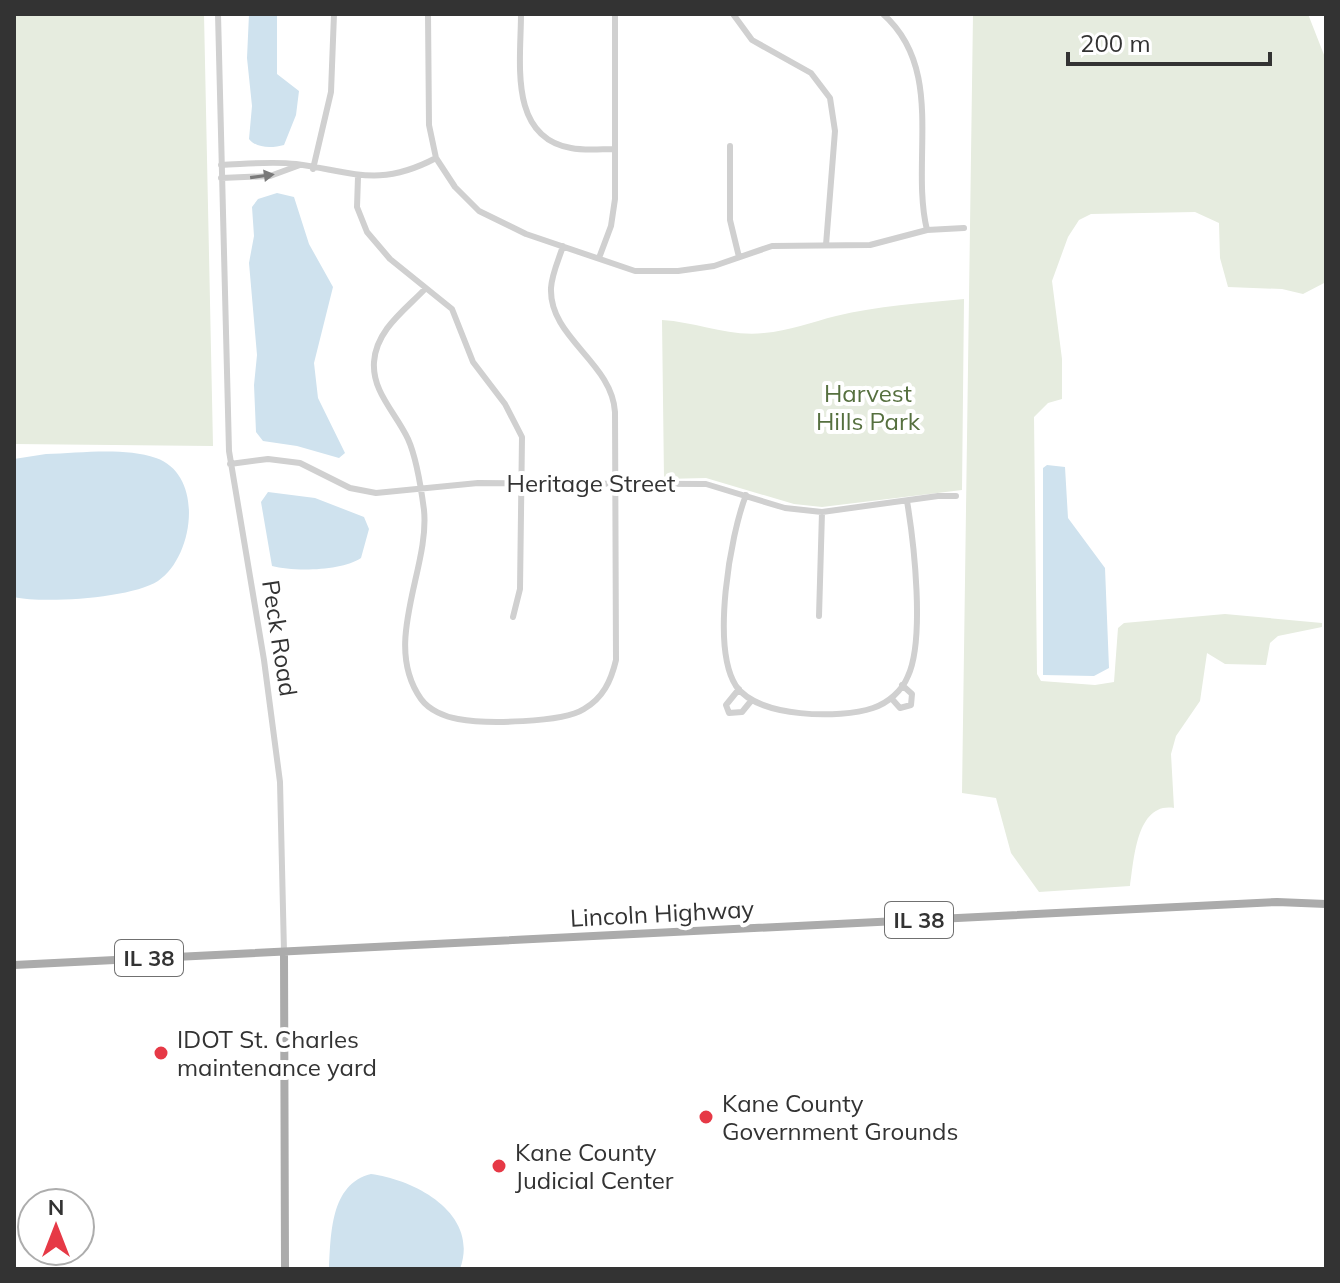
<svg xmlns="http://www.w3.org/2000/svg" width="1340" height="1283" font-family="Mulish,sans-serif">
<style>
.green{fill:#e6ecdf}
.water{fill:#cfe2ee}
.lines{fill:none;stroke-linecap:round;stroke-linejoin:round}
.minor{stroke:#d0d0d0;stroke-width:6}
.major{stroke:#ababab;stroke-width:8}
.oneway{fill:#7a7a7a}
.poi-dot{fill:#e63946;stroke:#fff;stroke-width:3}
.labels{text-anchor:middle;dominant-baseline:central;stroke-width:8;stroke-linejoin:round;paint-order:stroke}
.shield{fill:#fff;stroke:#707070;stroke-width:2}
.shield-label{font-size:22px;font-weight:bold;fill:#333}
.park-label{font-size:24px;fill:#56703f;stroke:#fff}
.street-label{font-size:24px;fill:#333;stroke:#fff}
.poi-label{font-size:24px;fill:#333;stroke:#fff;text-anchor:start}
</style>
<rect width="100%" height="100%" fill="#fff"/>
<!-- green -->
<path class="green" d="M14 14H204L213 446 14 444Z
M973 14H1308L1326 60V282L1303 294 1282 289 1228 287 1220 258 1219 223 1195 212 1091 214 1079 220 1068 237 1052 281 1062 359V399L1048 403 1034 417 1037 674 1041 681 1095 685 1114 682 1118 628 1124 623 1225 614 1322 623V627L1278 636 1270 643 1266 665 1225 664 1207 653 1200 701 1176 736 1171 754 1174 808C1136 802 1134 861 1130 886L1039 892 1011 853 996 798 962 793Z
M964 299 962 490 822 507 794 504 706 478 664 479 662 320C697 322 728 337 764 333 789 331 812 322 836 316 877 306 922 303 964 299Z"/>
<!-- water -->
<path class="water" d="M249 14H277V74L299 91 296 115 284 145C273 148 257 149 249 139L252 106 247 58Z
M277 193 294 197 309 244 333 287 314 363 318 398 345 453 339 458 297 446 263 441 256 432 254 385 257 355 249 263 254 236 252 207 258 199Z
M46 454C80 453 124 447 156 458 205 475 194 557 158 581 132 598 44 604 14 597V459Z
M1047 465 1065 467 1068 518 1105 568 1109 668 1094 676 1043 675V468Z
M268 492 315 498 364 517 369 529 361 558C342 571 294 572 272 566L261 502Z
M371 1174C416 1180 480 1214 460 1269H329C331 1235 330 1184 371 1174Z"/>
<g class="lines">
<!-- minor -->
<path class="minor" d="M218 14 229 451 264 660 280 782 284 952
M428 14 429 125 436 158 455 187 479 211 526 234 635 271H678L714 266 772 246 870 245 927 230 964 228
M521 14C521 61 508 137 571 148 585 151 601 149 615 149
M733 14 752 40 811 73 830 98 835 131 826 245
M883 14C946 70 910 160 927 230
M730 146V220L739 257
M221 165C246 164 272 161 296 164 354 172 379 188 436 158
M313 169 331 92 334 14
M358 177 357 207 367 232 390 259 452 309 473 362 505 404 522 437 520 589 513 617
M221 178 270 176 300 165
M599 258 611 226 615 199V14
M425 289C405 310 376 330 374 362 372 392 396 413 408 439 417 459 421 487 424 510 430 569 381 643 421 699 429 710 445 717 458 719 485 724 562 723 584 709 603 698 611 681 616 660L615 412C612 362 549 338 551 288 552 273 559 259 563 246
M230 464 268 459 300 463 350 488 376 493 478 483 706 484 785 508 822 512 938 496H956
M746 495C730 536 711 647 736 686 758 718 840 719 873 708 888 703 902 691 908 676 925 639 914 543 907 501
M819 616 822 512
M739 689 726 705 729 713 742 712 751 701
M892 699 900 708 911 705 912 694 902 685"/>
<!-- major -->
<path class="major" d="M284 952 285 1269
M14 965 1277 902 1326 904"/>
</g>
<!-- one-way arrows -->
<defs><path id="oneway-solid" d="M-6-.8H1V-3.2L6.5 0L1 3.2V.8H-6Z" transform="scale(2)"/></defs>
<use class="oneway" href="#oneway-solid" transform="translate(262 176) rotate(-8)"/>
<!-- markers -->
<g class="poi-dot">
<circle cx="161" cy="1053" r="8"/>
<circle cx="706" cy="1117" r="8"/>
<circle cx="499" cy="1166" r="8"/>
</g>
<g class="labels">
<!-- shield labels -->
<g class="shield">
<rect x="885" y="902" width="68" height="36" rx="6"/>
<rect x="115" y="940" width="68" height="36" rx="6"/>
</g>
<g class="shield-label">
<text x="919" y="920">IL 38</text>
<text x="149" y="958">IL 38</text>
</g>
<!-- park labels -->
<g class="park-label">
<text x="868" y="393">Harvest<tspan x="868" dy="28">Hills Park</tspan></text>
</g>
<!-- street labels -->
<g class="street-label">
<text x="591" y="483">Heritage Street</text>
<text transform="translate(280 638) rotate(81)">Peck Road</text>
<text transform="translate(662 913) rotate(-3)">Lincoln Highway</text>
</g>
<!-- poi labels -->
<g class="poi-label">
<text x="177" y="1039">IDOT St. Charles<tspan x="177" dy="28">maintenance yard</tspan></text>
<text x="722" y="1103">Kane County<tspan x="722" dy="28">Government Grounds</tspan></text>
<text x="515" y="1152">Kane County<tspan x="515" dy="28">Judicial Center</tspan></text>
</g>
</g>
<!-- border -->
<rect width="1340" height="1283" fill="none" stroke="#333333" stroke-width="32"/>
<!-- north arrow -->
<g transform="translate(56 1227)"><circle r="38" fill="#ffffff" stroke="#adadad" stroke-width="2"/>
<path d="M0-6L14 30L0 20L-14 30Z" fill="#e63946"/>
<text y="-12" font-size="22" font-weight="bold" text-anchor="middle" fill="#333333">N</text>
</g>
<!-- scale -->
<path d="M1068 52v12h202v-12" fill="none" stroke="#333333" stroke-width="4"/>
<text x="1080" y="52" font-size="24" fill="#333333" stroke="#ffffff" stroke-width="6" paint-order="stroke">200 m</text>
</svg>
